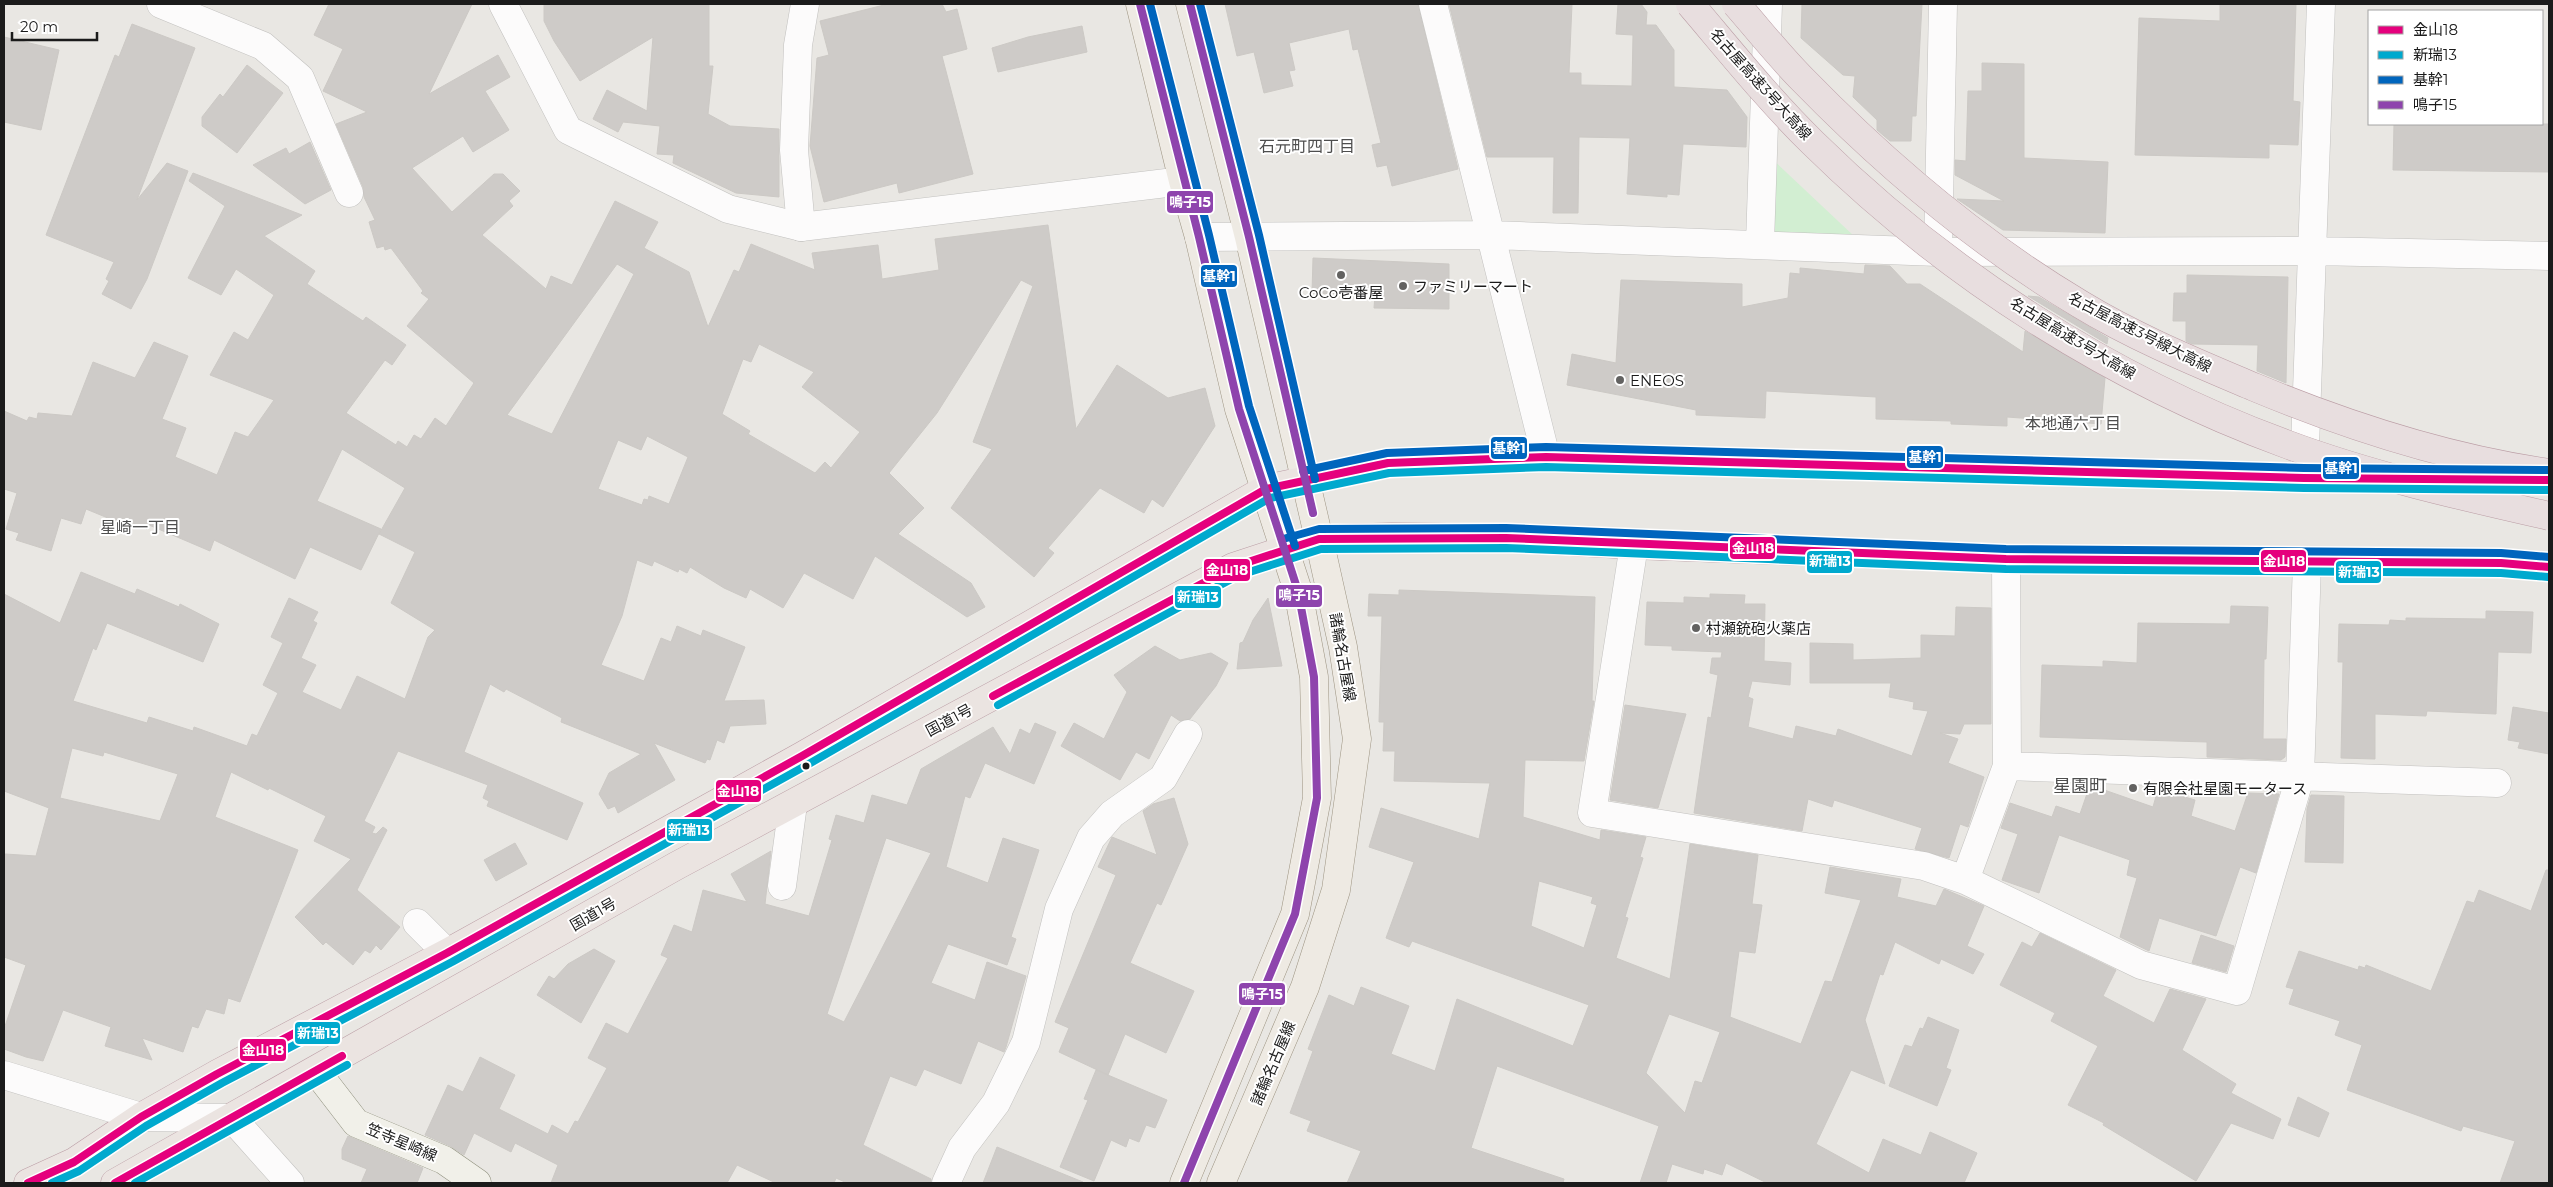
<svg xmlns="http://www.w3.org/2000/svg" width="2553" height="1187" font-family="Montserrat,'Noto Sans JP',sans-serif">
<style>
.park{fill:#d2eed2}
.building{fill:#cecbc8;stroke:#ccc9c5;fill-rule:evenodd}
.lines{fill:none;stroke-linecap:round;stroke-linejoin:round}
.minor-casing{stroke:#c2c1bf;stroke-width:29}
.tertiary-casing{stroke:#c2c1bf;stroke-width:29}
.secondary-casing{stroke:#8f907d;stroke-width:29}
.primary-casing{stroke:#9d9482;stroke-width:29}
.trunk-casing{stroke:#bb9da5;stroke-width:29}
.minor{stroke:#fcfbfb;stroke-width:28}
.tertiary{stroke:#fcfbfb;stroke-width:28}
.secondary{stroke:#f1f0e9;stroke-width:28}
.primary{stroke:#eeeae3;stroke-width:28}
.trunk{stroke:#ebe4e1;stroke-width:28}
.motorway-bridge-casing{stroke:#bb9da5;stroke-width:29;stroke-linecap:butt}
.motorway-bridge{stroke:#e8dedf;stroke-width:28}
.bus-1-casing{stroke:#fff;stroke-width:11}
.bus-2-casing{stroke:#fff;stroke-width:11}
.bus-3-casing{stroke:#fff;stroke-width:11}
.bus-4-casing{stroke:#fff;stroke-width:11}
.bus-1{stroke:#e5007d;stroke-width:8}
.bus-2{stroke:#00a9ce;stroke-width:8}
.bus-3{stroke:#0065bd;stroke-width:8}
.bus-4{stroke:#8e44ad;stroke-width:8}
.poi-dot{fill:#636261;stroke:#fff;stroke-width:2}
.bus-dot{fill:#1b1b1b;stroke:#fff;stroke-width:2}
.labels{text-anchor:middle;dominant-baseline:central;stroke-width:4;stroke-linejoin:round;paint-order:stroke}
.street-label{font-size:15px;fill:#1b1b1b;stroke:#fff}
.poi-label{font-size:15px;fill:#1b1b1b;stroke:#fff;text-anchor:start}
.neighbourhood-label{font-size:16px;fill:#4e4e4e;stroke:#fff}
.quarter-label{font-size:18px;fill:#4e4e4e;stroke:#fff}
.line-badge{stroke:#fff;stroke-width:2}
.badge-label{font-size:14px;text-anchor:middle;font-weight:bold;fill:#fff}
</style>
<rect width="100%" height="100%" fill="#e9e7e3"/>
<!-- park -->
<path class="park" d="M1767 154 1855 237H1766Z"/>
<!-- building -->
<path class="building" d="M329 4H472L429 94 498 55 510 77 485 91 509 130 473 152 463 136 412 168 452 212 494 174H503L520 191 509 201 513 206 482 235 546 289 551 276 572 285 615 201 658 222 644 248 689 272 708 327 734 270 739 272 751 244 815 270 812 253 878 245 882 279 939 270 935 239 1048 225 1076 429 1117 365 1168 398 1205 388 1215 426 1163 507 1152 499 1144 513 1100 488 1048 548 1054 553 1034 577 951 508 992 449 973 442 1033 286 1021 280 937 413 889 473 924 508 898 534 971 583 985 607 967 617 875 556 853 599 804 573 783 608 750 589 746 598 724 588 690 567 687 573 679 569 678 572 654 561 652 566 637 560 622 616 601 665 644 681 661 638 671 642 677 626 701 636 703 630 745 647 724 701 764 700 766 724 730 726 724 743 717 740 710 760 707 759 705 763 654 743 675 780 618 813 615 806 608 809 599 794 609 773 641 754 561 722 562 718 506 689 504 692 490 684 464 752 583 803 567 840 487 806 489 801 483 798 488 785 398 751 364 821 375 827 372 833 376 834 383 827 387 830 357 890 400 927 381 950 376 945 370 953 365 950 353 965 326 942 323 945 295 917 351 859 314 841 326 816 269 788 268 790 231 772 215 817 298 850 240 1002 228 998 224 1014 206 1009 198 1028 192 1026 183 1052 142 1038 152 1060 105 1046 111 1027 63 1010 43 1061 26 1057 4 1049V1029L26 965 4 957 5 854 36 856 49 808 4 791V594L60 623 81 572 135 594 137 589 179 607 180 604 219 624 203 662 107 623 96 650 93 648 73 701 147 723 149 717 193 731 194 727 247 746 252 734 257 736 278 693 263 685 283 643 271 637 289 598 318 612 313 621 317 623 301 658 316 665 302 692 341 710 357 676 405 699 428 637 435 630 391 603 415 552 379 534 405 488 342 449 317 501 381 529 361 570 310 547 295 579 214 540 210 551 149 525 147 529 122 519 120 523 86 509 81 524 61 518 51 551 16 540 19 533 6 529 17 493 4 489V411L27 421 29 417 37 419 38 413 72 416 93 362 135 378 154 342 188 356 162 419 186 428 175 457 217 475 235 432 248 437 274 400 210 375 234 332 248 340 274 295 236 269 221 295 188 278 225 206 189 181 193 173 302 215 264 236 315 271 307 284 363 321 366 317 406 345 392 365 385 360 346 413 396 445 398 441 407 447 414 435 421 439 435 418 446 426 474 383 407 326 429 299 421 293 423 291 391 248 385 250 384 246 377 248 369 222 375 220 364 197 363 187 336 124 367 112 323 91 343 49 314 35ZM617 264 634 274 552 434 507 415ZM759 344 814 372 802 387 860 432 831 468 825 462 815 473 748 434 750 431 722 414 743 359 751 362ZM647 436 688 457 669 504 649 496 648 500 644 499 642 505 598 489 618 440 641 450ZM72 748 103 756 104 752 178 774 160 821 60 798Z
M544 4H709V66H713L708 114 730 126 779 129V197L736 193 673 163 674 155 657 154 660 126 623 122 618 132 593 119 607 90 647 111 653 37 580 81 554 41 544 21Z
M888 4H942L946 12 957 9 967 49 942 56 973 174 899 193 897 183 824 202 810 146 817 58 829 55 820 21Z
M1225 4H1418L1458 169 1392 186 1387 165 1377 167 1372 145 1381 143 1358 49 1353 50 1349 29 1289 43 1295 70 1289 71 1293 86 1264 93 1254 52 1237 56Z
M1449 4H1572L1569 73H1581V85L1632 86 1633 35 1616 34 1618 4H1641L1647 12 1646 25H1656L1674 50V87L1727 90 1747 117 1746 147 1683 144 1679 195 1667 194V197L1627 194 1630 138 1579 137 1578 213H1553L1554 157H1487Z
M1802 4H1922L1916 116H1912L1911 141H1890L1877 130V120L1853 97 1855 76 1843 75 1801 38Z
M2220 4H2296L2293 101 2300 102 2298 145 2269 144V158L2135 155 2139 18 2220 21Z
M132 24 195 48 137 200 167 163 188 171 147 279 131 309 102 294 109 281 106 279 114 262 46 235 115 55 119 57Z
M1082 26 1087 52 998 72 992 48 1028 37Z
M4 37 59 50 41 130 4 122Z
M1982 63 2024 64V158L2108 162 2105 233 2003 230 1957 199 2004 201 1955 175V160L1966 161 1968 91H1982Z
M247 65 283 93 237 153 202 126V117L220 94 223 97Z
M2394 124H2549V172L2393 170Z
M310 142 331 190 305 204 253 165 286 148 289 154Z
M1313 258 1449 264V309L1374 308 1375 295 1312 293Z
M1865 265 1890 266 1907 284H1920L2023 352 2025 331 2105 378 2101 424 2007 417V426L1951 424V421L1876 419V397L1766 391 1765 418 1696 415V410L1567 385 1572 354 1616 363 1621 280 1742 284V307L1788 298 1790 273 1800 274V268L1864 274Z
M2187 275 2288 277 2286 383 2257 371 2258 345 2192 344 2186 341V321H2173L2174 293H2187Z
M2028 296 2039 297 2108 338 2107 344Z
M1399 590 1595 597 1592 701H1594L1584 761 1525 760 1523 817 1600 840 1601 830 1646 837 1640 857 1643 858 1625 917 1628 918 1616 958 1670 979 1690 844 1758 855 1752 904 1762 905 1755 953 1739 951 1730 1017 1801 1044 1825 981 1832 982 1861 900 1825 893 1830 867 1901 879 1897 897 1936 906 1944 889 1984 906 1967 946 1984 954 1973 974 1941 959 1939 964 1895 942 1883 975 1880 974 1865 1020 1885 1084 1851 1070 1816 1144 1869 1173 1883 1139 1921 1155 1930 1132 1977 1153 1964 1183H1767L1726 1163 1722 1175 1704 1169 1703 1174 1672 1164 1666 1183H1640L1659 1126 1497 1066 1471 1148 1564 1179 1563 1183H1347L1361 1151 1307 1131 1311 1121 1290 1113 1313 1051 1308 1049 1329 995 1354 1006 1361 987 1409 1006 1391 1054 1435 1071 1457 999 1573 1046 1589 1005 1412 941 1409 947 1386 938 1414 862 1369 847 1381 808 1479 839 1490 783 1394 781 1395 751H1383L1384 722H1379L1382 616H1368L1369 594 1399 595ZM1539 881 1593 897 1591 903 1597 905 1584 948 1531 926ZM1669 1014 1720 1032 1702 1083 1695 1081 1685 1113 1646 1073Z
M1710 594 1745 595 1744 604H1765L1764 661 1791 663 1790 685 1752 681 1748 697 1753 699 1748 727 1793 739 1796 726 1836 736 1838 729 1912 756 1928 711 1913 709 1914 702 1889 697 1891 683H1810V643L1853 644V660L1921 658V635L1955 636 1956 607 1991 608V724H1964L1960 734 1940 733 1958 739 1948 763 1984 777 1968 827 1960 824 1949 858 1915 849 1922 828 1834 800 1832 807 1808 799 1802 831 1694 813 1708 717 1711 718 1718 675 1710 673 1712 658H1721L1722 652 1672 650V646L1645 645 1647 602 1684 603V597L1710 598Z
M1268 598 1282 666 1237 669 1240 643 1243 642 1253 620Z
M2231 606 2268 607 2266 659H2264L2263 739H2286L2285 757 2281 760 2207 757V742L2040 737 2042 665 2103 667V661L2137 663 2138 623 2230 624Z
M2486 611 2533 612 2531 653 2498 652 2496 714 2427 711 2426 716 2375 714V759L2341 758 2343 662H2338L2339 624 2389 625 2390 620 2406 621V618L2486 619Z
M1155 646 1180 660 1211 653 1228 663 1216 686 1190 719 1180 721 1171 715 1149 759 1136 752 1120 780 1061 746 1074 723 1104 739 1127 692 1114 675Z
M1625 705 1686 714 1658 808 1610 800Z
M2513 707 2549 713V754L2518 748 2520 742 2508 740Z
M1035 723 1056 732 1034 784 985 763 970 798 965 796 946 867 988 883 1003 838 1039 850 1011 937 1016 939 1007 965 948 944 931 983 975 1000 987 962 1026 976 1006 1047 1004 1052 978 1041 961 1084 924 1069 916 1086 890 1076 863 1145 931 1179V1183H847L836 1178 834 1183H776L737 1165 727 1183H551L558 1165 515 1143 511 1152 474 1133 464 1155 450 1146 425 1135 448 1085 463 1092 480 1057 515 1075 499 1109 548 1134 552 1125 568 1134 575 1121 578 1122 607 1068 588 1058 606 1023 628 1034 668 958 661 955 674 925 692 932 703 890 747 902 731 874 771 851 765 904 809 916 832 840 829 839 836 815 864 823 872 795 907 805 921 769 993 727 1010 754 1020 729 1030 734ZM886 838 931 853 844 1022 827 1014Z
M2090 785 2153 807 2158 789 2195 800 2191 816 2235 831 2248 793 2279 794 2256 873 2240 867 2216 936 2159 918 2149 951 2120 937 2137 878 2127 875 2130 860 2059 835 2039 893 2002 880 2018 834 2001 828 2010 803 2052 817 2056 806 2080 814Z
M2311 795 2344 796 2343 863 2305 862 2307 809Z
M1174 798 1188 844 1161 905 1157 903 1130 963 1194 991 1166 1053 1125 1034 1108 1075 1059 1052 1069 1028 1055 1022 1116 875 1098 867 1112 837 1157 855 1143 811 1153 804Z
M515 843 527 864 496 881 484 860Z
M2546 870H2549V1183H2500L2515 1141 2463 1126 2461 1131 2347 1090 2362 1045 2335 1035 2340 1021 2289 1004 2294 989 2286 987 2299 951 2358 970 2359 966 2365 968 2366 965 2431 991 2467 901 2474 903 2479 890 2531 911Z
M2040 933 2116 970 2103 996 2154 1023 2170 989 2206 999 2182 1050 2236 1084 2231 1093 2281 1119 2273 1139 2231 1123 2196 1181 2103 1125 2104 1123 2068 1105 2098 1046 2051 1021 2055 1013 2000 985 2022 942 2032 947Z
M2201 935 2234 946 2226 972 2192 963Z
M594 949 615 961 581 1023 537 995 549 976 554 979 568 964Z
M1928 1017 1959 1030 1946 1068 1951 1070 1937 1106 1889 1086 1905 1045 1912 1047 1920 1028 1923 1029Z
M1096 1070 1167 1100 1155 1128 1146 1125 1139 1142 1129 1138 1126 1147 1111 1140 1094 1181 1060 1167 1088 1100 1084 1099Z
M2298 1097 2329 1113 2319 1137 2288 1125Z
M348 1136 423 1168 417 1183H361L367 1169 342 1159V1149Z
M997 1147 1083 1182V1183H983Z"/>
<g class="lines">
<defs>
<path id="minor" d="M161 4 263 46 300 78 349 193
M1433 4 1546 457
M801 227 794 150 798 45 805 4
M1199 237 1492 235 1938 252 2313 251 2549 256
M1760 243 1768 4
M1938 252 1943 4
M2304 474 2321 4
M1634 545 1592 813 1924 866 1965 880 2141 965 2237 991 2300 777 2307 562
M2007 766 2497 783
M1965 880 2007 766 2006 559
M782 886 793 804
M417 923 447 953
M4 1075 141 1117 232 1118 290 1183
M946 1183 962 1148 996 1103 1026 1042 1059 909 1091 838 1112 814 1163 778 1188 734"/>
<path id="tertiary" d="M503 4 568 130 728 209 801 227 1183 181"/>
<path id="secondary" d="M316 1071 356 1123 444 1160 477 1183"/>
<path id="primary" d="M1140 4 1183 181 1199 237 1239 409 1298 591 1314 677 1317 798 1295 914 1184 1183
M1190 4 1249 237 1319 539 1343 647 1357 739 1336 890 1305 987 1221 1183"/>
<path id="trunk" d="M28 1183 74 1162 141 1117 217 1074 447 953 802 756 1266 489 1388 463 1546 457 2304 478 2544 480
M115 1183 676 866 1233 567 1319 539 1392 537 1506 538 1634 545 2006 559 2501 563 2549 567"/>
</defs>
<!-- minor casing -->
<use href="#minor" class="minor-casing"/>
<!-- tertiary casing -->
<use href="#tertiary" class="tertiary-casing"/>
<!-- secondary casing -->
<use href="#secondary" class="secondary-casing"/>
<!-- primary casing -->
<use href="#primary" class="primary-casing"/>
<!-- trunk casing -->
<use href="#trunk" class="trunk-casing"/>
<!-- minor -->
<use href="#minor" class="minor"/>
<!-- tertiary -->
<use href="#tertiary" class="tertiary"/>
<!-- secondary -->
<use href="#secondary" class="secondary"/>
<!-- primary -->
<use href="#primary" class="primary"/>
<!-- trunk -->
<use href="#trunk" class="trunk"/>
<defs>
<path id="motorway-bridge" d="M1690 4C1730 51 1769 100 1813 143 1946 274 2111 380 2286 444 2372 476 2461 496 2549 516
M1736 4C1758 29 1779 56 1803 80 1885 164 1978 243 2080 304 2134 337 2195 362 2254 387 2350 427 2446 458 2549 473"/>
</defs>
<!-- motorway-bridge casing -->
<use href="#motorway-bridge" class="motorway-bridge-casing"/>
<!-- motorway-bridge -->
<use href="#motorway-bridge" class="motorway-bridge"/>
<defs>
<path id="bus-1" d="M993 696 1233 567 1319 539 1506 538 2006 559 2501 563 2549 567
M28 1183 74 1162 141 1117 217 1074 447 953 802 756 1266 489 1388 463 1546 457 2304 478 2549 480
M115 1183 342 1056"/>
<path id="bus-2" d="M998 705 1237 576 1321 549 1506 548 2006 569 2501 573 2548 577
M52 1183 79 1171 146 1126 222 1083 452 962 807 765 1270 498 1389 473 1546 467 2304 488 2549 490
M135 1183 347 1065"/>
<path id="bus-3" d="M1150 4 1209 235 1249 406 1295 546
M1200 4 1259 235 1315 479
M1303 471 1387 453 1546 447 2304 468 2549 470
M1283 539 1319 529 1506 528 2006 549 2501 553 2549 557"/>
<path id="bus-4" d="M1140 4 1199 237 1239 409 1298 591 1314 677 1317 798 1295 914 1184 1183
M1190 4 1249 237 1313 513"/>
</defs>
<!-- bus-1 casing -->
<use href="#bus-1" class="bus-1-casing"/>
<!-- bus-2 casing -->
<use href="#bus-2" class="bus-2-casing"/>
<!-- bus-3 casing -->
<use href="#bus-3" class="bus-3-casing"/>
<!-- bus-4 casing -->
<use href="#bus-4" class="bus-4-casing"/>
<!-- bus-1 -->
<use href="#bus-1" class="bus-1"/>
<!-- bus-2 -->
<use href="#bus-2" class="bus-2"/>
<!-- bus-3 -->
<use href="#bus-3" class="bus-3"/>
<!-- bus-4 -->
<use href="#bus-4" class="bus-4"/>
</g>
<!-- markers -->
<g class="poi-dot">
<circle cx="1341" cy="275" r="5"/>
<circle cx="1403" cy="286" r="5"/>
<circle cx="1620" cy="380" r="5"/>
<circle cx="1696" cy="628" r="5"/>
<circle cx="2133" cy="788" r="5"/>
</g>
<circle class="bus-dot" cx="806" cy="766" r="4.5"/>
<g class="labels">
<!-- street labels -->
<g class="street-label">
<text transform="translate(1761 84) rotate(48)">名古屋高速3号大高線</text>
<text transform="translate(2140 332) rotate(27)">名古屋高速3号線大高線</text>
<text transform="translate(2073 338) rotate(31)">名古屋高速3号大高線</text>
<text transform="translate(1343 657) rotate(80)">諸輪名古屋線</text>
<text transform="translate(949 720) rotate(-28)">国道1号</text>
<text transform="translate(593 914) rotate(-30)">国道1号</text>
<text transform="translate(1273 1063) rotate(-67)">諸輪名古屋線</text>
<text transform="translate(402 1142) rotate(23)">笠寺星崎線</text>
</g>
<!-- poi labels -->
<g class="poi-label">
<text x="1413" y="286">ファミリーマート</text>
<text x="1341" y="292" text-anchor="middle">CoCo壱番屋</text>
<text x="1630" y="380">ENEOS</text>
<text x="1706" y="628">村瀬銃砲火薬店</text>
<text x="2143" y="788">有限会社星園モータース</text>
</g>
<!-- neighbourhood labels -->
<g class="neighbourhood-label">
<text x="1307" y="146">石元町四丁目</text>
<text x="2073" y="423">本地通六丁目</text>
<text x="140" y="527">星崎一丁目</text>
</g>
<!-- quarter labels -->
<g class="quarter-label">
<text x="2080" y="786">星園町</text>
</g>
</g>
<g class="line-badge">
<rect x="1166" y="190" width="48" height="24" rx="5" fill="#8e44ad"/>
<rect x="1200" y="264" width="38" height="24" rx="5" fill="#0065bd"/>
<rect x="1490" y="436" width="38" height="24" rx="5" fill="#0065bd"/>
<rect x="1906" y="445" width="38" height="24" rx="5" fill="#0065bd"/>
<rect x="2322" y="456" width="38" height="24" rx="5" fill="#0065bd"/>
<rect x="1729" y="536" width="47" height="24" rx="5" fill="#e5007d"/>
<rect x="2260" y="549" width="47" height="24" rx="5" fill="#e5007d"/>
<rect x="1806" y="550" width="47" height="24" rx="5" fill="#00a9ce"/>
<rect x="1203" y="558" width="48" height="24" rx="5" fill="#e5007d"/>
<rect x="2335" y="560" width="47" height="24" rx="5" fill="#00a9ce"/>
<rect x="1275" y="584" width="48" height="24" rx="5" fill="#8e44ad"/>
<rect x="1174" y="585" width="48" height="24" rx="5" fill="#00a9ce"/>
<rect x="715" y="779" width="47" height="24" rx="5" fill="#e5007d"/>
<rect x="666" y="818" width="47" height="24" rx="5" fill="#00a9ce"/>
<rect x="1238" y="982" width="48" height="24" rx="5" fill="#8e44ad"/>
<rect x="294" y="1021" width="47" height="24" rx="5" fill="#00a9ce"/>
<rect x="239" y="1038" width="48" height="24" rx="5" fill="#e5007d"/>
</g>
<g class="badge-label">
<text x="1190" y="207">鳴子15</text>
<text x="1219" y="281">基幹1</text>
<text x="1509" y="453">基幹1</text>
<text x="1925" y="462">基幹1</text>
<text x="2341" y="473">基幹1</text>
<text x="1753" y="553">金山18</text>
<text x="2284" y="566">金山18</text>
<text x="1830" y="566">新瑞13</text>
<text x="1227" y="575">金山18</text>
<text x="2359" y="577">新瑞13</text>
<text x="1299" y="600">鳴子15</text>
<text x="1198" y="602">新瑞13</text>
<text x="738" y="796">金山18</text>
<text x="689" y="835">新瑞13</text>
<text x="1262" y="999">鳴子15</text>
<text x="318" y="1038">新瑞13</text>
<text x="263" y="1055">金山18</text>
</g>
<!-- border -->
<rect width="2553" height="1187" fill="none" stroke="#1b1b1b" stroke-width="10"/>
<!-- legend -->
<rect x="2368" y="10" width="175" height="115" fill="#ffffff" stroke="#a4a4a4"/>
<rect x="2378" y="26" width="25" height="8" fill="#e5007d" stroke="#a4a4a4"/>
<text x="2413" y="35" font-size="15" fill="#1b1b1b">金山18</text>
<rect x="2378" y="51" width="25" height="8" fill="#00a9ce" stroke="#a4a4a4"/>
<text x="2413" y="60" font-size="15" fill="#1b1b1b">新瑞13</text>
<rect x="2378" y="76" width="25" height="8" fill="#0065bd" stroke="#a4a4a4"/>
<text x="2413" y="85" font-size="15" fill="#1b1b1b">基幹1</text>
<rect x="2378" y="101" width="25" height="8" fill="#8e44ad" stroke="#a4a4a4"/>
<text x="2413" y="110" font-size="15" fill="#1b1b1b">鳴子15</text>
<!-- scale -->
<path d="M12 32v8h85v-8" fill="none" stroke="#1b1b1b" stroke-width="2.5"/>
<text x="20" y="32" font-size="15" fill="#1b1b1b" stroke="#ffffff" stroke-width="4" paint-order="stroke">20 m</text>
</svg>
